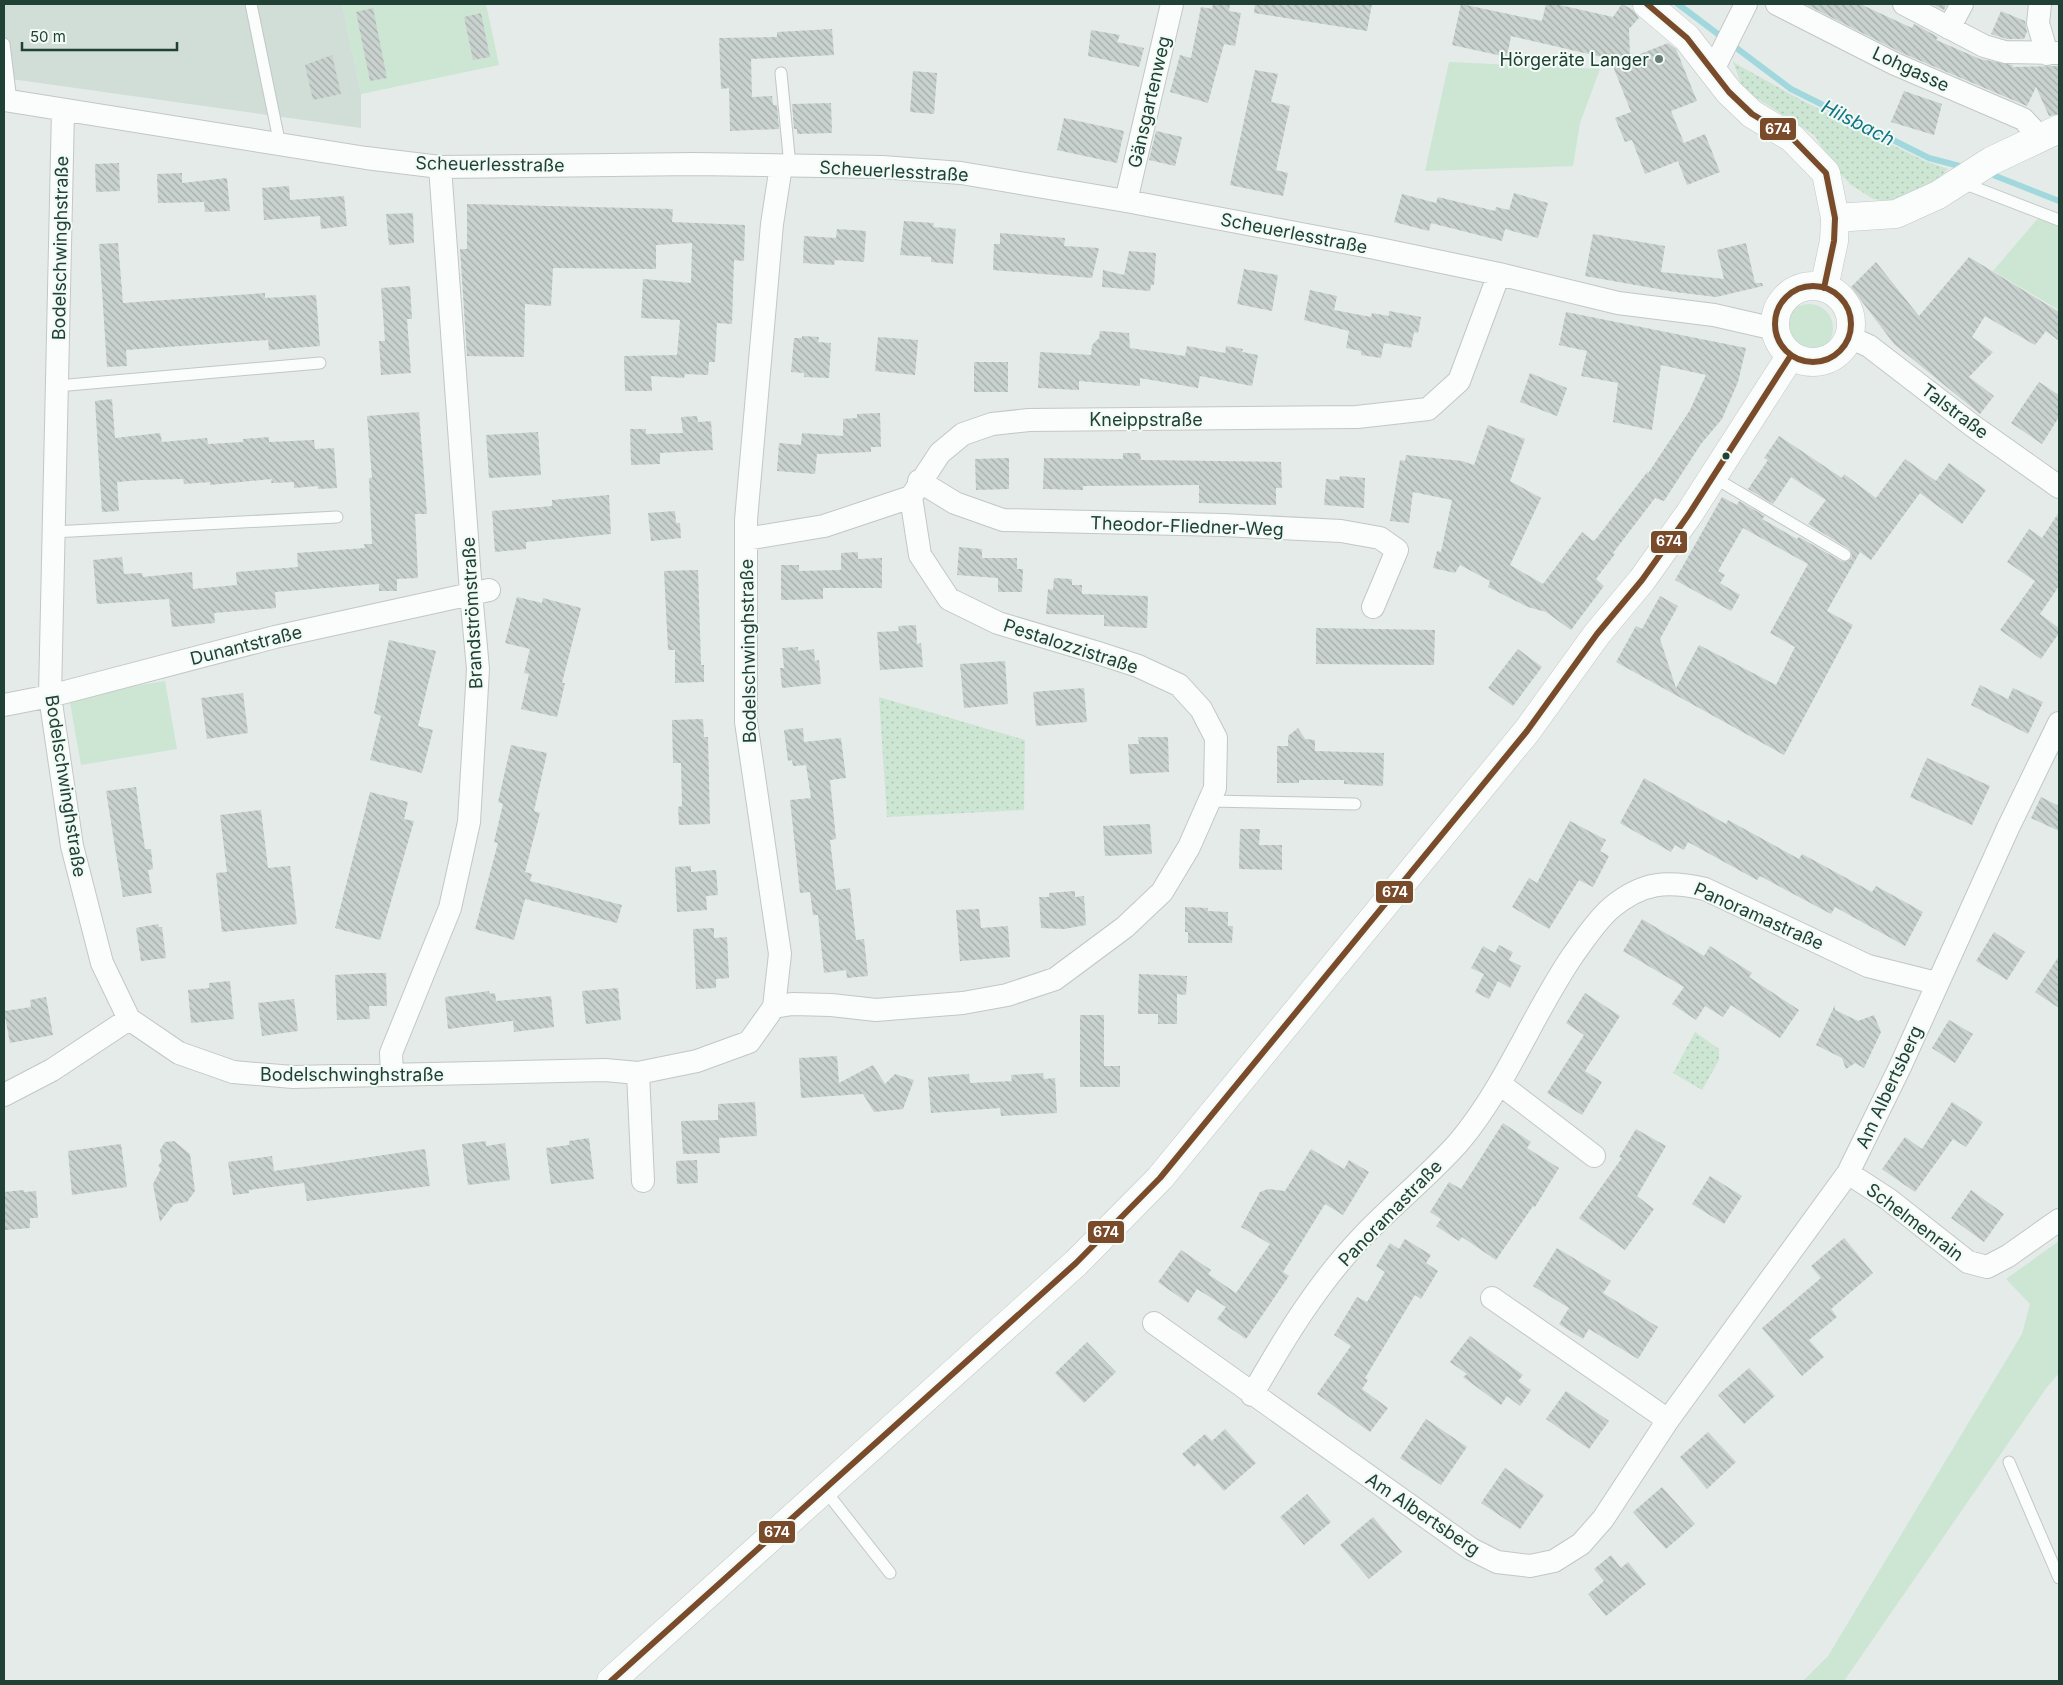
<svg xmlns="http://www.w3.org/2000/svg" width="2063" height="1685" font-family="Inter,sans-serif">
<style>
.built{fill:#d1ddd7}
.green{fill:#cce6d3}
.park{fill:url(#park-dots)}
.lines{fill:none;stroke-linecap:round;stroke-linejoin:round}
.stream{stroke:#a0d8de;stroke-width:6}
.building{fill:url(#building-back-hatch)}
.service-casing{stroke:#c1c8c5;stroke-width:13}
.minor-casing{stroke:#c1c8c5;stroke-width:24}
.tertiary-casing{stroke:#c1c8c5;stroke-width:29}
.service{stroke:#fbfcfc;stroke-width:11}
.minor{stroke:#fbfcfc;stroke-width:22}
.tertiary{stroke:#fbfcfc;stroke-width:28}
.bus-1-casing{stroke:#f2faf6;stroke-width:10}
.bus-1{stroke:#7a4b2a;stroke-width:6}
.poi-dot{fill:#647c74;stroke:#f2faf6;stroke-width:2}
.bus-dot{fill:#1f4136;stroke:#f2faf6;stroke-width:2}
.labels{text-anchor:middle;dominant-baseline:central;stroke-width:4;stroke-linejoin:round;paint-order:stroke}
.poi-label{font-size:18px;fill:#1f4136;stroke:#f2faf6;text-anchor:end}
.street-label{font-size:18px;fill:#1f4136;stroke:#f2faf6}
.water-label{font-size:19px;font-style:italic;fill:#127784;stroke:#f2faf6}
.line-badge{stroke:#f2faf6;stroke-width:2}
.badge-label{font-size:14px;text-anchor:middle;font-weight:bold;fill:#fff}
</style>
<defs>
<pattern id="park-dots" width="8" height="8" patternUnits="userSpaceOnUse" patternTransform="scale(1.25)"><rect width="8" height="8" fill="#cce6d3"/><path d="M2 2h.1M6 6h.1" fill="none" stroke="#afc6b6" stroke-width="1.8" stroke-linecap="round"/></pattern>
<pattern id="building-back-hatch" width="6" height="6" patternUnits="userSpaceOnUse" patternTransform="scale(1.25)"><rect width="6" height="6" fill="#cad2cf"/><path d="M-1 5l2 2M0 0l6 6M5-1l2 2" fill="none" stroke="#a3aca9"/></pattern>
</defs>
<rect width="100%" height="100%" fill="#e4ebe8"/>
<!-- built -->
<path class="built" d="M4 4H342L361 94V128L4 78Z"/>
<!-- green -->
<path class="green" d="M342 4H486L499 65 361 94Z
M1449 62 1600 69 1580 123 1573 166 1425 171Z
M2040 216 2059 224V310L1993 271Z
M1785 328a24 24 0 1 1 48 0a24 24 0 1 1-48 0Z
M165 681 177 749 81 765 69 697Z
M2059 1241V1373L2047 1387 1844 1681H1803L1828 1656 2022 1334 2030 1304 2006 1279Z"/>
<!-- park -->
<path class="park" d="M1733 62 1801 100 1925 161 1948 169 1924 192 1899 202 1873 199 1850 184 1835 167 1814 135 1743 89Z
M879 697 1025 740 1024 810 887 817Z
M1695 1032 1719 1049V1060L1702 1090 1673 1073Z"/>
<g class="lines">
<!-- stream -->
<path class="stream" d="M1678 4 1791 89 1929 158 1967 168
M1988 173 2059 201"/>
</g>
<!-- building -->
<path class="building" d="M1213 4H1230L1229 11 1241 13 1235 46 1224 44 1208 103 1170 92 1180 55 1191 58 1201 7 1212 9Z
M1255 4H1372L1367 31 1254 13Z
M1461 4 1542 21 1546 4H1555L1613 17 1622 4 1633 10 1639 18 1629 29 1630 58 1668 43 1676 49 1697 101 1671 111 1684 143 1705 134 1720 172 1687 185 1678 161 1645 174 1632 140 1625 142 1615 118 1631 112 1611 61H1606V58L1511 36 1507 57 1452 45Z
M1805 4H1860L1912 28 1914 24 1938 37 1936 40 1980 59 2013 65 2012 67 2059 66V114L2049 116 2036 87 2027 106 1902 53Z
M1932 4H1947L1944 10Z
M373 8 387 78 370 81 356 12Z
M2001 11 2025 21 2027 32 2024 39H2007L1991 34Z
M481 13 490 57 473 60 464 17Z
M832 29 834 55 751 59 752 97 772 96 773 105H777L779 129 730 131 729 88 721 89 719 38 777 37V32Z
M1091 30 1120 35 1117 42 1144 48 1139 67 1088 56Z
M332 55 341 94 313 100 305 65Z
M1255 70 1278 74 1271 102 1290 106 1276 170 1288 173 1283 196 1230 185Z
M913 71 937 73 934 114 910 112Z
M1904 91 1942 104 1934 135 1891 122Z
M831 103 832 133 797 134V129H794L792 104Z
M1064 118 1124 131 1117 163 1057 150Z
M1156 131 1182 137 1175 166 1149 160Z
M119 163 120 191 96 192 95 164Z
M182 173V183L227 178 230 211 205 212 204 202 158 203 157 174Z
M289 186 290 200 344 196 347 226 321 229 320 216 264 220 262 188Z
M1514 193 1548 203 1538 238 1505 229 1502 241 1431 223 1429 231 1394 222 1402 194 1436 203 1438 197 1495 211 1496 207 1509 210Z
M467 204 673 209 672 222 745 225 744 261 734 260 732 324 717 323 715 362H709L708 375 685 374 684 378 651 376 652 391H625L624 356 677 355 680 320 641 318 643 279 691 283 692 243 656 245V269L553 268 551 306 525 304 524 357 467 356 460 249H467Z
M413 213 414 243 389 245 386 214Z
M904 221 934 223 933 227 956 229 953 264 931 262V257L900 255Z
M837 229 866 231 864 262 835 260 834 265 803 263 804 236 836 238Z
M1000 233 1065 238 1064 246 1099 248 1092 278 993 270 994 244H1000Z
M1593 234 1665 246 1661 272 1724 279 1717 250 1746 243 1755 283H1762L1763 286 1716 297 1675 292 1585 276Z
M118 243 123 303 265 293V298L316 295 320 346 269 350 268 340 126 350 127 366 107 367 99 244Z
M1129 251 1156 253 1154 285H1151L1150 291 1102 287 1103 270 1124 275Z
M1969 257 2059 312V341L2046 331 2035 345 1985 316 1972 337 1993 352 1969 377 1994 396 1980 414 1894 344 1851 287 1876 262 1919 316Z
M1244 269 1278 275 1272 311 1237 304Z
M410 286 412 319H407L411 373 381 375 379 341H385L381 288Z
M1310 290 1337 296 1334 310 1371 317 1372 313 1389 316V311L1421 317 1418 333 1414 332 1411 348 1384 343 1381 358 1361 355V351L1346 348 1349 331 1304 320Z
M1566 312 1746 348 1738 382 1722 419 1701 444 1664 501 1655 498 1613 553 1615 554 1596 579 1604 586 1571 630 1546 612 1528 607 1488 587 1490 581 1460 565 1455 573 1433 568 1437 551 1441 552 1452 500 1413 492 1409 523 1390 521 1400 460 1405 461 1406 455 1462 461 1474 465 1488 425 1525 439 1510 481 1541 498 1510 565 1543 584 1582 532 1593 541 1596 539 1648 471 1647 475 1690 410 1706 375 1661 365 1652 430 1613 422 1618 383 1581 376 1587 351 1559 345Z
M1100 331 1129 333 1130 348 1185 356 1187 346 1225 353 1226 346 1243 349 1242 352 1258 355 1252 386 1200 376 1198 388 1140 378V386L1079 381V390L1038 388 1040 352 1091 355 1092 345 1099 338Z
M802 336 819 337 818 342 831 343 829 378 804 377V373L791 372 794 338H802Z
M878 337 918 340 915 375 875 371Z
M974 362H1008V392H974Z
M1530 373 1567 388 1557 416 1520 402Z
M2039 382 2059 395V417L2042 444 2011 423Z
M112 399 115 438 160 433 162 442 207 438 208 444 243 442V439L269 437V442L314 440 315 449 334 448 337 488 318 489V486L294 488V482L271 483 272 479 210 485V482L184 484 183 479 142 480 117 482 119 511 102 512 95 401Z
M419 412 427 514H415L418 578 397 579V591H379V584L275 592 276 608 214 613 215 623 172 627 169 599 97 604 93 560 122 557 124 574 142 573 143 577 192 572 193 589 237 585 236 572 298 567 297 553 365 548 364 544H372L369 478H372L367 416Z
M880 413 881 447H871V452L817 454 815 474 777 471 779 443 801 445 802 433 843 436V419L857 418V414Z
M697 416 698 422 711 421 713 450 660 453V464L631 465 630 429H646V434L683 433 681 417Z
M538 432 541 475 489 478 486 435Z
M1779 436 1842 478 1844 474 1876 498 1905 459 1936 481 1949 463 1986 490 1962 524 1920 493 1871 560 1860 552 1827 611 1853 625 1784 755 1616 662 1636 626 1642 629 1660 596 1678 606 1660 639 1676 688 1699 645 1776 685 1795 647 1770 633 1808 564 1743 528 1718 571 1725 575 1720 583 1740 595 1731 611 1675 580 1722 497 1737 505 1739 501 1765 516 1762 519 1797 539 1799 537 1841 561 1845 562 1851 559 1852 555 1849 549 1808 524 1826 500 1791 477 1773 504 1748 489 1768 460 1764 458Z
M1123 453H1140L1141 460 1281 462 1282 488H1276V505L1199 503V485L1083 486V490L1043 489 1044 458 1123 459Z
M1009 458V489L976 490 975 459Z
M1340 476 1365 478 1364 508 1324 505 1326 479 1339 480Z
M609 495 611 534 526 542V549L495 552 492 511 552 506V500Z
M675 511 676 523H680L681 538 651 541 648 513Z
M2059 512V586L2040 614 2059 628V633L2041 659 2000 630 2035 581 2007 562 2029 529 2042 538Z
M959 547 982 549V558H1017V569H1023L1022 592H998V578L957 575Z
M858 552V559L882 558V588H823V599L781 600V565H799V571L841 570V553Z
M698 570 701 665H704V682L675 683V650H668L664 571Z
M1054 578 1072 579V585H1082V594L1148 596 1147 628 1104 626V615L1046 614 1048 589 1053 590Z
M517 597 542 603 543 598 581 608 562 683H565L557 717 521 709 529 674 524 673 530 649 505 643Z
M916 625 917 644 921 643 923 667 880 670 877 632 899 631 898 626Z
M1316 628 1435 630 1434 665 1316 664Z
M389 640 436 651 418 726 433 730 422 773 370 760 381 716 374 713Z
M798 647V651L814 649 815 661 819 660 821 684 782 688 780 668H784L782 648Z
M1518 649 1542 667 1513 706 1488 688Z
M1005 661 1008 704 964 708 960 664Z
M1980 685 2008 699 2013 688 2043 702 2028 734 1971 705Z
M1084 688 1087 722 1036 726 1033 692Z
M243 693 248 733 207 739 201 698Z
M703 719 704 737H708L710 824 679 825 678 807 682 806 681 763H673L672 720Z
M803 728 804 742 841 738 846 778 830 780 836 839 830 840 836 890 850 888 856 940 864 939 868 976 847 978 846 970 824 973 818 915H813L810 892 800 893 790 800 811 798 806 765 793 766 792 760 788 761 784 730Z
M1298 728 1305 739 1315 740V751L1384 753 1383 786 1344 784V780H1299V783H1277V746H1288V736Z
M1138 737H1168L1169 772 1130 774 1128 744H1139Z
M511 745 547 753 534 811 540 813 525 872 532 874 530 881 622 905 617 923 525 899 514 940 475 929 498 843 494 842 503 804 498 802Z
M1927 758 1990 786 1972 825 1910 797Z
M1644 778 1726 824 1728 820 1799 859 1802 854 1872 892 1876 886 1923 912 1905 946 1835 907 1831 914 1760 876 1757 880 1688 842 1684 850 1675 845 1671 852 1620 823Z
M136 787 145 849H151L153 869 148 870 152 893 123 897 106 791Z
M370 792 408 802 404 819 414 821 380 940 335 928Z
M2041 797 2059 806V831L2031 818Z
M261 810 268 868 290 866 297 924 222 932 216 873 227 872 220 815Z
M1570 821 1606 840 1600 851 1609 856 1593 887 1579 880 1549 929 1512 907 1529 878 1537 883Z
M1150 824 1152 854 1105 856 1103 826Z
M1240 829H1260L1259 845H1282V870L1239 869Z
M691 866V872L716 870 718 895 706 896 707 910 677 912 675 867Z
M1075 891V897L1084 896 1086 925 1064 929 1041 928 1039 897H1049V893Z
M1185 907 1208 908V911L1228 912V926H1233L1232 943H1188V932H1185Z
M979 909 981 928 1008 926 1010 957 960 961 956 910Z
M1642 919 1704 956 1710 946 1752 973 1749 977 1799 1010 1780 1038 1731 1005 1723 1017 1705 1006 1696 1020 1672 1004 1684 987 1623 951Z
M158 924 159 927H162L166 958 141 961 136 928Z
M714 928V938L727 937 729 978 716 979V988L696 989 693 929Z
M1994 932 2025 952 2007 980 1976 961Z
M1499 945 1513 952 1509 960 1521 966 1510 988 1498 981 1489 999 1475 992 1484 974 1471 968 1483 946 1495 953Z
M2059 956V1008L2035 992Z
M370 973H386L387 1006H369L370 1019 337 1020 335 975Z
M1139 974 1187 976 1186 995 1177 994V1024H1158V1014H1138Z
M230 981 234 1019 191 1023 188 990 209 988V983Z
M618 988 621 1020 586 1024 582 991Z
M489 991 490 994 495 993 496 1001 551 996 554 1027 514 1032 513 1021 448 1029 445 997Z
M1585 993 1620 1016 1585 1071 1602 1082 1582 1115 1547 1093 1584 1035 1566 1023Z
M46 997 53 1035 10 1043 4 1011 31 1007 30 1000Z
M294 999 298 1031 262 1036 258 1003Z
M1835 1005V1010L1858 1021 1874 1015 1881 1032 1864 1068 1855 1063 1846 1069 1842 1058 1816 1045Z
M1080 1015H1104V1066H1120V1087H1080Z
M1949 1020 1973 1034 1955 1063 1932 1048Z
M837 1056 839 1083 873 1065 885 1084 895 1074 914 1080 903 1109 874 1112 863 1094 801 1098 799 1058Z
M1043 1073 1044 1079 1055 1078 1057 1113 1001 1116 1000 1108 931 1113 928 1077 969 1074 970 1083 1012 1081 1011 1075Z
M755 1102 757 1136 719 1138 720 1153 683 1154 681 1121 718 1120V1104Z
M1952 1102 1983 1122 1966 1147 1953 1139 1915 1192 1882 1169 1905 1137 1922 1149Z
M1503 1123 1531 1142 1527 1148 1559 1168 1535 1207 1533 1206 1496 1260 1462 1237 1459 1241 1436 1226 1441 1219 1430 1212 1449 1182 1461 1189Z
M1636 1129 1666 1146 1637 1196 1654 1209 1625 1250 1579 1218 1622 1158 1619 1157Z
M589 1138 594 1179 551 1184 546 1148 569 1145V1141Z
M174 1141 190 1154 195 1191 187 1202 174 1204 160 1222 153 1184 161 1169 158 1166 162 1161 160 1150 165 1142Z
M486 1141V1146L505 1143 510 1180 468 1185 462 1144Z
M121 1144 127 1187 72 1195 68 1151Z
M425 1149 430 1186 307 1201 304 1183 249 1190V1193L233 1195 228 1162 272 1156 274 1171Z
M1311 1149 1344 1169 1349 1160 1369 1172 1343 1215 1325 1204 1283 1272 1289 1276 1246 1339 1217 1319 1226 1307 1197 1289 1188 1303 1158 1282 1181 1250 1211 1270 1208 1274 1236 1293 1270 1244 1241 1227 1260 1192 1268 1189 1285 1191Z
M697 1160 698 1183 677 1184 676 1161Z
M1710 1176 1742 1196 1724 1224 1692 1204Z
M24 1190V1192L36 1191 38 1218H30V1228L5 1230 4 1192Z
M1971 1190 2004 1214 1984 1242 1951 1218Z
M1844 1238 1873 1273 1831 1309 1837 1317 1809 1340 1824 1357 1802 1376 1762 1328 1821 1278 1811 1266Z
M1405 1239 1431 1255 1426 1263 1438 1271 1421 1299 1415 1295 1365 1378 1368 1380 1362 1389 1388 1408 1370 1432 1317 1394 1351 1346 1334 1335 1357 1297 1367 1302 1385 1272 1376 1266 1390 1243 1399 1249Z
M1557 1248 1611 1281 1603 1293 1658 1327 1638 1359 1589 1329 1583 1339 1559 1324 1569 1308 1533 1286Z
M1470 1336 1523 1375 1518 1381 1531 1390 1520 1406 1507 1396 1501 1405 1463 1377 1467 1374 1450 1362Z
M1087 1342 1116 1372 1084 1403 1055 1373Z
M1749 1368 1775 1396 1744 1424 1718 1395Z
M1566 1391 1609 1421 1589 1449 1546 1419Z
M1426 1419 1467 1447 1441 1485 1400 1458Z
M1225 1429 1256 1463 1224 1491 1198 1463 1194 1467 1182 1454 1205 1434 1212 1441Z
M1708 1432 1736 1462 1707 1489 1680 1457Z
M1505 1468 1544 1495 1520 1529 1481 1503Z
M1662 1487 1695 1524 1666 1549 1633 1512Z
M1307 1494 1331 1522 1304 1545 1280 1517Z
M1373 1517 1402 1552 1369 1579 1340 1545Z
M1611 1555 1621 1568 1628 1562 1646 1584 1606 1616 1588 1594 1604 1581 1594 1569Z"/>
<g class="lines">
<defs>
<path id="service" d="M251 4 280 145
M4 44 11 101
M781 73 790 166
M1963 183 2059 220
M57 386 320 363
M1713 477 1845 555
M53 532 337 517
M1209 801 1355 804
M2009 1462 2059 1578
M824 1489 890 1573"/>
<path id="minor" d="M1777 4 1895 64 2023 119 2041 138
M1904 4 1984 46 2005 52 2059 53
M2040 4 2038 23 2047 54
M1949 28 1962 4
M1713 70 1746 4
M4 100 366 158 440 167 694 164 882 167 961 173 1126 201 1370 247 1499 274 1618 303 1714 315 1775 329
M63 110 50 696 72 846 102 963 129 1019 179 1053 233 1072 293 1077 605 1070 638 1073 697 1061 749 1042 774 1007 780 954 746 722V520L772 224 781 166
M1126 201 1172 4
M1849 337 1869 346 1973 426 2059 487
M919 481 955 503 1003 520 1223 525 1341 531 1380 538 1397 550 1373 607
M746 539 824 526 911 497 940 453 963 434 992 424 1029 420 1357 417 1428 409 1459 381 1499 274
M4 705 50 696 275 637 489 590
M774 1007 792 1004 831 1005 876 1010 963 1003 1007 995 1055 979 1125 927 1162 892 1189 847 1215 788 1216 738 1201 709 1179 685 1138 666 1095 652 998 623 949 599 920 555 911 497
M638 1073 643 1181
M392 1075 391 1053 450 908 469 822 478 669 471 593 440 167
M1500 1084 1594 1156
M4 1095 52 1070 129 1019
M1848 1173 1888 1199 1968 1262 1987 1267 2008 1256 2059 1220
M1492 1298 1668 1420
M1154 1323 1471 1549 1497 1562 1530 1566 1554 1561 1581 1544 1603 1519 1668 1420 1848 1173 1900 1067 2008 828 2059 723
M1252 1395C1284 1339 1317 1284 1362 1237 1393 1204 1429 1176 1459 1142 1506 1086 1532 1015 1573 955 1584 940 1596 921 1611 908 1642 882 1667 880 1705 889L1868 966 1936 983"/>
<path id="tertiary" d="M1647 4 1687 38 1729 92 1752 114 1792 138 1826 173 1835 218 1834 241 1824 288
M1835 218 1896 214 1938 195 1991 161 2059 129
M1775 324a38 38 0 1 1 76 0a38 38 0 1 1-76 0Z
M611 1681 1076 1263 1160 1178 1527 731 1597 634 1642 580 1689 514 1791 355"/>
</defs>
<!-- service casing -->
<use href="#service" class="service-casing"/>
<!-- minor casing -->
<use href="#minor" class="minor-casing"/>
<!-- tertiary casing -->
<use href="#tertiary" class="tertiary-casing"/>
<!-- service -->
<use href="#service" class="service"/>
<!-- minor -->
<use href="#minor" class="minor"/>
<!-- tertiary -->
<use href="#tertiary" class="tertiary"/>
<defs>
<path id="bus-1" d="M1647 4 1687 38 1729 92 1752 114 1792 138 1826 173 1835 218 1834 241 1824 288
M1775 324a38 38 0 1 1 76 0a38 38 0 1 1-76 0Z
M611 1681 1076 1263 1160 1178 1527 731 1597 634 1642 580 1689 514 1791 355"/>
</defs>
<!-- bus-1 casing -->
<use href="#bus-1" class="bus-1-casing"/>
<!-- bus-1 -->
<use href="#bus-1" class="bus-1"/>
</g>
<!-- markers -->
<circle class="poi-dot" cx="1659" cy="59" r="5"/>
<circle class="bus-dot" cx="1726" cy="456" r="4.5"/>
<g class="labels">
<!-- poi labels -->
<g class="poi-label">
<text x="1649" y="59">Hörgeräte Langer</text>
</g>
<!-- street labels -->
<g class="street-label">
<text transform="translate(1911 69) rotate(25)">Lohgasse</text>
<text transform="translate(1149 102) rotate(-77)">Gänsgartenweg</text>
<text transform="translate(490 164) rotate(1)">Scheuerlesstraße</text>
<text transform="translate(894 171) rotate(3)">Scheuerlesstraße</text>
<text transform="translate(1294 233) rotate(11)">Scheuerlesstraße</text>
<text transform="translate(60 248) rotate(-89)">Bodelschwinghstraße</text>
<text transform="translate(1955 411) rotate(37)">Talstraße</text>
<text x="1146" y="419">Kneippstraße</text>
<text transform="translate(1187 526) rotate(2)">Theodor-Fliedner-Weg</text>
<text transform="translate(472 613) rotate(-93)">Brandströmstraße</text>
<text transform="translate(246 645) rotate(-14)">Dunantstraße</text>
<text transform="translate(1071 646) rotate(18)">Pestalozzistraße</text>
<text transform="translate(748 651) rotate(-91)">Bodelschwinghstraße</text>
<text transform="translate(66 786) rotate(81)">Bodelschwinghstraße</text>
<text transform="translate(1759 916) rotate(24)">Panoramastraße</text>
<text x="352" y="1074">Bodelschwinghstraße</text>
<text transform="translate(1889 1087) rotate(-65)">Am Albertsberg</text>
<text transform="translate(1390 1213) rotate(-46)">Panoramastraße</text>
<text transform="translate(1915 1222) rotate(37)">Schelmenrain</text>
<text transform="translate(1423 1514) rotate(34)">Am Albertsberg</text>
</g>
<!-- water labels -->
<g class="water-label">
<text transform="translate(1858 123) rotate(27)">Hilsbach</text>
</g>
</g>
<g class="line-badge">
<rect x="1759" y="117" width="38" height="24" rx="5" fill="#7a4b2a"/>
<rect x="1650" y="530" width="38" height="24" rx="5" fill="#7a4b2a"/>
<rect x="1375" y="880" width="39" height="24" rx="5" fill="#7a4b2a"/>
<rect x="1087" y="1220" width="38" height="24" rx="5" fill="#7a4b2a"/>
<rect x="758" y="1520" width="38" height="24" rx="5" fill="#7a4b2a"/>
</g>
<g class="badge-label">
<text x="1778" y="134">674</text>
<text x="1669" y="546">674</text>
<text x="1395" y="897">674</text>
<text x="1106" y="1237">674</text>
<text x="777" y="1537">674</text>
</g>
<!-- border -->
<rect width="2063" height="1685" fill="none" stroke="#1f4136" stroke-width="10"/>
<!-- scale -->
<path d="M22 42v8h155v-8" fill="none" stroke="#1f4136" stroke-width="2.5"/>
<text x="30" y="42" font-size="15" fill="#1f4136" stroke="#f2faf6" stroke-width="4" paint-order="stroke">50 m</text>
</svg>
